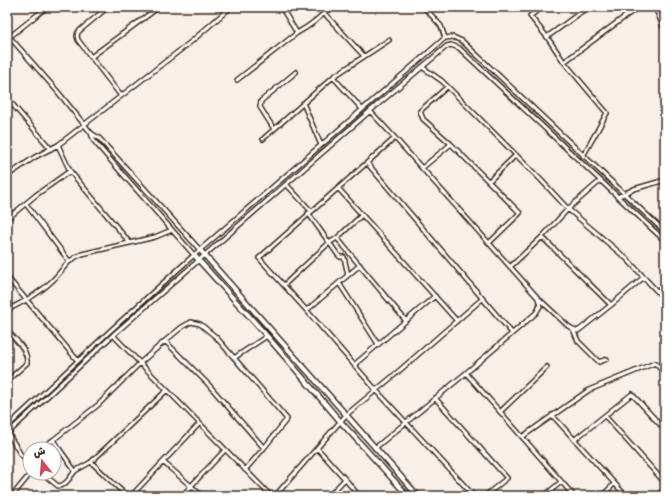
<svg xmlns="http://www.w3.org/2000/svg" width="672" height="503" font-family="'Playpen Sans','Playpen Sans Arabic',sans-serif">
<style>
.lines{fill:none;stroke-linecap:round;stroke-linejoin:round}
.minor-casing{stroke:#3b2a1e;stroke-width:6}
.tertiary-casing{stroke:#3b2a1e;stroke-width:7}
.minor{stroke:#fff;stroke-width:3}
.tertiary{stroke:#fff;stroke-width:4}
</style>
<rect width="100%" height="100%" fill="#f8efe8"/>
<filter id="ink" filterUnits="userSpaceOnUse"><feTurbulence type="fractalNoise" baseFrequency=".025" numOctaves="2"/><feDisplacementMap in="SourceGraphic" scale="8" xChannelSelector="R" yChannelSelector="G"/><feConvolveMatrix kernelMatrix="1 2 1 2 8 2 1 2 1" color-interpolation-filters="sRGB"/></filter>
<g filter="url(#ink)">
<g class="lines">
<defs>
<path id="minor" d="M108 7 78 32 77 36 78 40 121 96
M281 7 297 33
M424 7 441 26 445 38
M542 7 530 16 547 37
M655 7 665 31
M324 13 364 56
M7 34 58 92 91 133 94 141 106 155 194 255
M7 39 47 7
M91 57 159 7
M564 62 547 37 588 7
M422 67 442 81 541 180 568 209 542 237 611 305 644 277
M333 77 362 109
M237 80 297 33C310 26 320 18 330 7
M447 87 420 111 423 119 451 144 520 213 489 243
M7 98 51 149
M303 103 321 145
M370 111 395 138 538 298 540 306 536 313 466 373 375 448
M274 129 260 107 261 101 296 72
M91 133 99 138 200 250
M395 138 259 258 308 312 376 390 474 496
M263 139 333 77 389 40
M58 145 70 171 130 243
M583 156 607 113 564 62 638 7
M367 163 512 333
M422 168 451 144
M7 176 35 157 58 145 192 41 231 7
M489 181 516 155
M600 181 568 209 627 259 665 300
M286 184 311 211
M338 188 457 321
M617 197 634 189 665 180
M26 204 69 261
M308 213 338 255 340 257H344L348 275
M7 219 36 195 70 171
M337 238 362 215
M510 267 542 237
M7 277 78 361
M339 283 378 344
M284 285 329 243 337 238 406 321
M538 298 568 326 573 329 578 331 611 305
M7 310C24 302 39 294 52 281 64 270 65 261 82 254L155 237 172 230
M307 310 360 265
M573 329 578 341 599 362 607 359
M7 330C15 340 28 349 27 363L7 381
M113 335 140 363 165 341 208 384 264 448 245 470
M165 341 182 327 191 322 200 324 216 337 287 419 264 448
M234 358 267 336
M354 365 435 296
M466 373 574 496
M167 390 271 496
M435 398 507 478 485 496
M500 412 547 367
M552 415 626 496
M605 416 665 483
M199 424 163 462 191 486 225 450
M7 427 110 331 194 255 445 38 453 37 462 41 665 232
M8 433 21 455 24 457 30 455
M7 434 113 335 370 111 447 46 451 45 459 48 665 241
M522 437 589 390 655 363 665 374
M574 440 632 394 665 430
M317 448 345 479 329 496
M41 449 53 440
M91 462 167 390 140 363 98 405 53 440 75 471 91 462 127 496
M42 473 58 486C66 486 70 477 75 471
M345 479 359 496
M12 496 31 473
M131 496 163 462
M182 496 191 486 202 496
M275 496 346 415 392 377 482 299
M544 496 561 482
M602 496 614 484
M657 496 665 488"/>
<path id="tertiary" d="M200 250 418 496
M194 255 267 336 340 421 408 496"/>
</defs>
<!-- minor casing -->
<use href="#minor" class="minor-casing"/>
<!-- tertiary casing -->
<use href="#tertiary" class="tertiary-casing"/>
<!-- minor -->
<use href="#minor" class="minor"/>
<!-- tertiary -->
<use href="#tertiary" class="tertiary"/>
</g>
</g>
<!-- margin -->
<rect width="672" height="503" fill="none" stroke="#fff" stroke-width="24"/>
<rect x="12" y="12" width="648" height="479" fill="none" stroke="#3b2a1e" stroke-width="1.5" filter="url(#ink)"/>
<!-- north arrow -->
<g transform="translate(42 461) rotate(343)"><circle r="19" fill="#ffffff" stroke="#b1aaa5"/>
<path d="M0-3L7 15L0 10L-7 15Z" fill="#d1495b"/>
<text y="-6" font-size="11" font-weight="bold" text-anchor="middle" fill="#3b2a1e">ش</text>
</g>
</svg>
